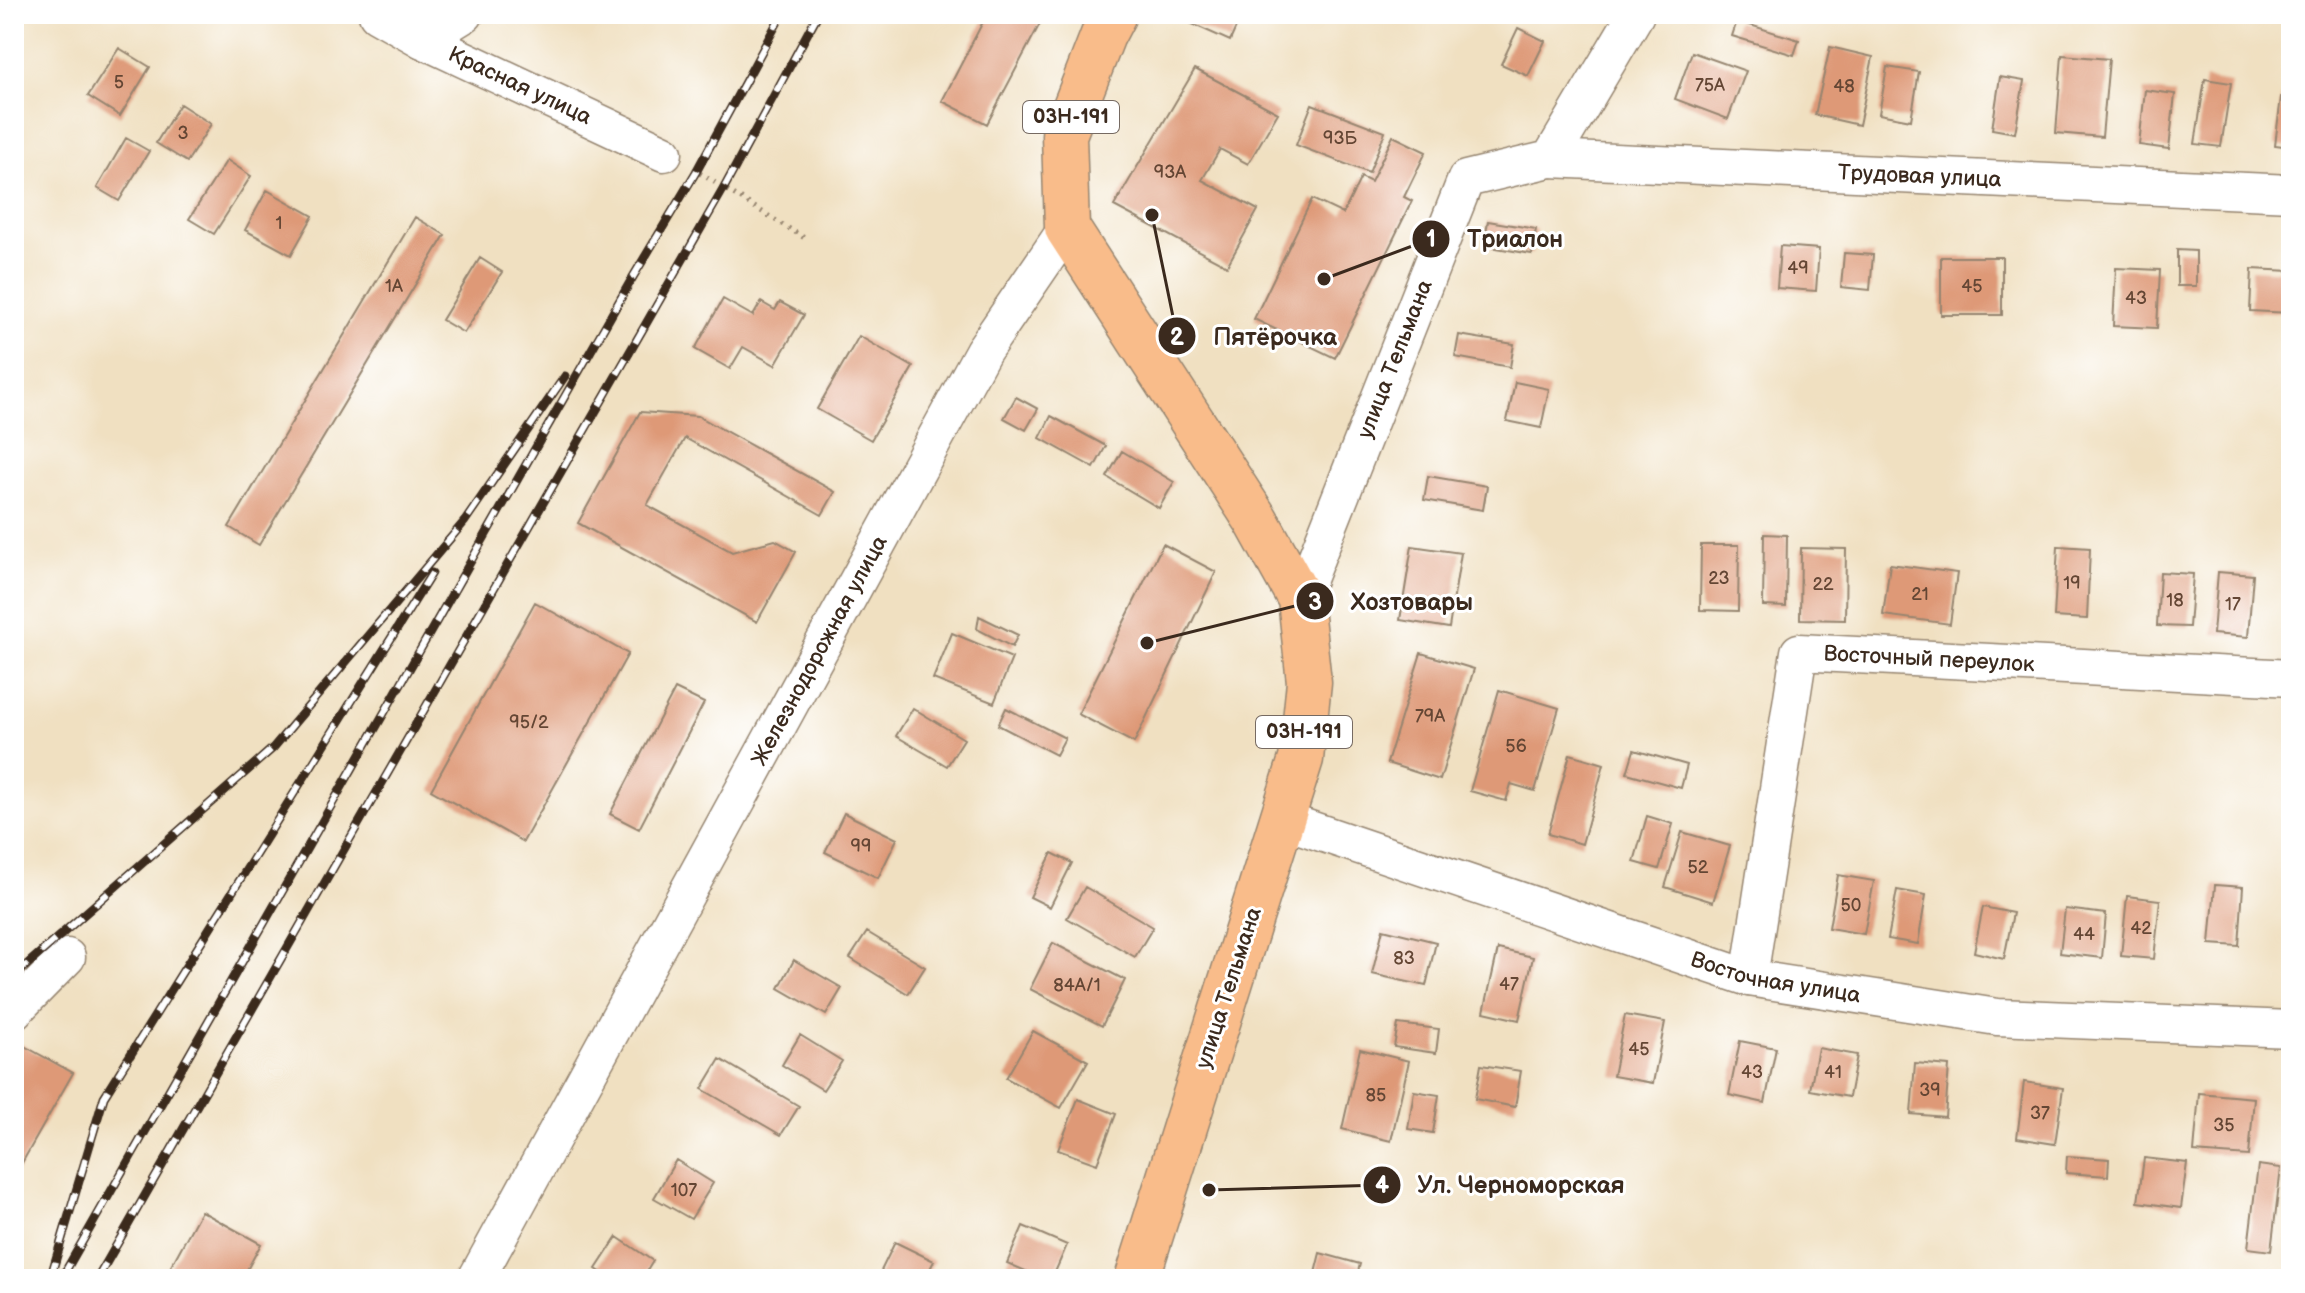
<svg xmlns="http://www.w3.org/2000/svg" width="2305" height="1293" font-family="'Balsamiq Sans',sans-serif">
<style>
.building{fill:#de9977}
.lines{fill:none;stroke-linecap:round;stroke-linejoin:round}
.minor-casing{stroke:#968570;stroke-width:39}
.major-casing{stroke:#968570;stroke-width:47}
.path{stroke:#968570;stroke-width:5;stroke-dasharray:2 6;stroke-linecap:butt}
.minor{stroke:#fff;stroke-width:36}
.major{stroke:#f9bc8a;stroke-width:44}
.rail-casing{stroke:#3b2a1e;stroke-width:9}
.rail{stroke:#fff;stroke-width:6;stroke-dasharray:18;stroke-linecap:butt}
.labels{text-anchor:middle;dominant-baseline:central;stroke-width:6;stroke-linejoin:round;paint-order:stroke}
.number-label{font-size:18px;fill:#644634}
.shield{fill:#fff;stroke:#766a62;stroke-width:2}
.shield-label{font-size:20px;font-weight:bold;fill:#3b2a1e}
.street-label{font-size:22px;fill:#3b2a1e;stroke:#fff}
.leader{fill:none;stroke:#3b2a1e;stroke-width:3}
.callout-dot{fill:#3b2a1e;stroke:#fff;stroke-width:3}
.mark-label{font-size:24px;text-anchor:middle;font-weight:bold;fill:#fff}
.callout-label{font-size:24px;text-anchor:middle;font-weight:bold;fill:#3b2a1e;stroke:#fff;stroke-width:6;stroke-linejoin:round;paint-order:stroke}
</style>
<rect width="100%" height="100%" fill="#fff"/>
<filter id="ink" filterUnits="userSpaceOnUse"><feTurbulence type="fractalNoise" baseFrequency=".0125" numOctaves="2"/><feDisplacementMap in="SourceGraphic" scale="16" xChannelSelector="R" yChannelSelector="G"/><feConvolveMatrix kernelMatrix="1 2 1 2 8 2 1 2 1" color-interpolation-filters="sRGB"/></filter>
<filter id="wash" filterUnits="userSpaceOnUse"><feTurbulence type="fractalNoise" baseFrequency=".006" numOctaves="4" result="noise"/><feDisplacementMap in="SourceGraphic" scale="32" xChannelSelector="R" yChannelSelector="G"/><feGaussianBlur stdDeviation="1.8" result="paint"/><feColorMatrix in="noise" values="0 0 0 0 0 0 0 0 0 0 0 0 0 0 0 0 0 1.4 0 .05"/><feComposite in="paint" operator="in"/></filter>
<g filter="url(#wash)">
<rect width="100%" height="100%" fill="#f0e0c1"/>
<g id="blocks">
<!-- building -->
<path class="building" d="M987 14H1045L987 124 942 101Z
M1195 14H1242L1230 41 1190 23Z
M1737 21 1799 40 1794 55 1732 36Z
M1518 28 1545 41 1528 76 1501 64Z
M1830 47 1873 57 1859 125 1815 115Z
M119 48 150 67 120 116 88 96Z
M1692 52 1746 71 1728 119 1675 99Z
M2062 55 2109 59 2102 137 2056 133Z
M1887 67 1919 72 1911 120 1879 114Z
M1195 69 1278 113 1248 164 1220 149 1202 180 1258 210 1227 266 1114 206Z
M2000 77 2024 81 2015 133 1992 129Z
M2205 79 2231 83 2221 147 2195 144Z
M2145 90 2175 94 2169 149 2139 145Z
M2281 97 2291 98V147L2275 145Z
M180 104 211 124 187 162 156 143Z
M1312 104 1385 132 1369 173 1296 145Z
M1393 136 1426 152 1404 197 1412 201 1335 358 1254 319 1312 199 1343 214 1361 177 1371 182Z
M126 138 149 151 119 201 97 188Z
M227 160 251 176 214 234 189 219Z
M267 190 313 216 291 255 245 230Z
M415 217 445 235 259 545 229 527Z
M1488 221 1536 229 1532 254 1484 246Z
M1780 246 1819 249 1816 291 1777 288Z
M2177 250 2196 251V286H2177Z
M1844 253 1873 255 1870 290 1841 287Z
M1941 257H2002V315H1941Z
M480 258 502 272 464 333 442 320Z
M2116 268 2160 270 2157 328 2113 326Z
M2252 269 2291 271V313L2250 311Z
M723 299 753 316 761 302 775 310 780 302 804 315 775 365 743 347 730 369 695 349Z
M1459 335 1514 344 1510 367 1455 357Z
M859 336 913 367 871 440 817 409Z
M1515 382 1549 389 1541 428 1507 421Z
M1016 397 1038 409 1026 430 1004 418Z
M640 412 698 416 835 492 822 515 685 438 647 505 732 552 775 540 796 552 757 622 578 523Z
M1051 416 1106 446 1094 468 1040 438Z
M1122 451 1174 482 1159 508 1107 477Z
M1428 476 1487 486 1483 510 1424 500Z
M1764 534 1787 535 1786 607 1763 606Z
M1163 544 1216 572 1134 743 1078 714Z
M1701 545H1739L1738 611 1700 610Z
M1412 546 1461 553 1449 628 1400 620Z
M2058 546 2090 548 2087 619 2054 617Z
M1801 548 1846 549 1845 620 1800 619Z
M1890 564 1957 573 1950 624 1883 615Z
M2160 572 2193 574 2189 627 2157 626Z
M2218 572 2253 575 2248 637 2213 634Z
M535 602 628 654 523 842 431 790Z
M979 616 1018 635 1012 647 977 629Z
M952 633 1012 658 994 703 933 679Z
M1421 653 1474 669 1440 780 1387 763Z
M675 689 704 703 639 829 610 814Z
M1499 690 1559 708 1535 791 1511 784 1506 801 1470 791Z
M913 708 964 739 947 766 896 736Z
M1006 708 1065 738 1056 755 998 725Z
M1634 750 1687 765 1681 788 1627 773Z
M1570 754 1604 764 1582 844 1548 834Z
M844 813 897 839 878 878 825 852Z
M1647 816 1673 824 1659 869 1634 862Z
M1682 832 1730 846 1713 902 1665 887Z
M1052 853 1072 863 1050 907 1030 897Z
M1838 875 1874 881 1864 934 1829 928Z
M2215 885 2243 887 2239 946 2210 944Z
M1085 887 1153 927 1135 957 1067 918Z
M1897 890 1926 895 1918 944 1888 939Z
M2127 896 2160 900 2154 959 2121 956Z
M1983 907 2013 913 2004 959 1974 952Z
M2065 909 2106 914 2102 958 2060 953Z
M1383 929 1436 942 1426 986 1372 974Z
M867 932 925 967 908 994 850 958Z
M1053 943 1125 980 1102 1026 1030 989Z
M1498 949 1533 957 1519 1020 1484 1012Z
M794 960 842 988 826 1015 779 988Z
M1625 1015 1665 1022 1653 1083 1613 1076Z
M1398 1024 1439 1029 1436 1053 1394 1047Z
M1033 1031 1088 1061 1061 1108 1006 1078Z
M800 1035 842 1061 823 1090 782 1065Z
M1740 1041 1776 1048 1765 1103 1729 1095Z
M17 1042 73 1073 14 1177V1048Z
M1818 1048 1857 1055 1849 1097 1810 1090Z
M1360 1049 1409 1061 1391 1141 1342 1129Z
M720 1059 799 1106 781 1135 702 1089Z
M1915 1063 1949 1066 1945 1117 1911 1114Z
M1481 1065 1521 1071 1515 1107 1475 1099Z
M2024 1082 2063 1088 2055 1144 2017 1138Z
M1414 1091 1439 1095 1433 1133 1408 1129Z
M2199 1093 2254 1098 2249 1156 2194 1152Z
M1078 1099 1116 1114 1097 1164 1058 1150Z
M2067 1156 2109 1159 2108 1176 2066 1173Z
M2144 1158 2187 1163 2181 1208 2138 1202Z
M676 1160 713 1183 691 1219 654 1198Z
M2258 1165 2281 1168 2271 1251 2248 1248Z
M201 1211 261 1244 242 1279H164Z
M1023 1226 1067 1245 1052 1279H1044L1007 1263Z
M617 1237 653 1261 642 1279H611L596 1269Z
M895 1242 934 1261 925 1279H877Z
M1320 1253 1360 1264 1356 1279 1314 1277Z"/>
</g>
</g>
<g filter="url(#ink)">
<use href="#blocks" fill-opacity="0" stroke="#968570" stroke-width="2"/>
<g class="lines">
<defs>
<g id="minor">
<path id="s1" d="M377 14 423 40 664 153"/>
<path d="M423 40 465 14"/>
<path id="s2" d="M1550 159 2291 193"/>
<path id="s3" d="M1300 599 1466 179 1550 159 1636 14"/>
<path id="s4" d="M1283 820 1749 978 1997 1017 2291 1029"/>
<path id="s5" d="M1749 978 1799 652 2291 678"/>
<path d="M14 1011 67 957"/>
<path id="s6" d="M476 1279 983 351 1067 228"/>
</g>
<path id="major" d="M1114 14 1103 35 1064 135 1067 228 1256 520 1300 599 1309 682 1301 759 1137 1279"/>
</defs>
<!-- minor casing -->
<use href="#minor" class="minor-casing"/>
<!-- major casing -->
<use href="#major" class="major-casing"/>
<!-- path -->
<path class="path" d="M693 169 806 239"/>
<!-- minor -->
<use href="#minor" class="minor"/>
<!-- major -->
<use href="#major" class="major"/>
<defs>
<path id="rail" d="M14 976 273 748 465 521 565 376
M50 1279 104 1097 432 573
M61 1279 633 277 696 172 782 14
M97 1279 724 188 818 14"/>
</defs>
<!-- rail casing -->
<use href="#rail" class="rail-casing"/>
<!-- rail -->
<use href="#rail" class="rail"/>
</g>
</g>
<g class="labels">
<!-- number labels -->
<g class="number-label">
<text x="119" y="82">5</text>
<text x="1710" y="85">75А</text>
<text x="1844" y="86">48</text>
<text x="183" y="133">3</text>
<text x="1340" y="138">93Б</text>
<text x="1170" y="172">93А</text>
<text x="279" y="223">1</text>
<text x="1798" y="268">49</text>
<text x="394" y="286">1А</text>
<text x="1972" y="286">45</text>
<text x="2136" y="298">43</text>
<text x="1719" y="578">23</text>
<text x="2072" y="583">19</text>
<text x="1823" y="584">22</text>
<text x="1920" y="594">21</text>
<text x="2175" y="600">18</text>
<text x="2233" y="604">17</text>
<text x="1430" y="716">79А</text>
<text x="529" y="722">95/2</text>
<text x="1516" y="746">56</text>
<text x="861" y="846">99</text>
<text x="1698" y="867">52</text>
<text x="1851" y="905">50</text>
<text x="2141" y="928">42</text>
<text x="2084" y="934">44</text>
<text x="1404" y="958">83</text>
<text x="1509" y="984">47</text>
<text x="1077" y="985">84А/1</text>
<text x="1639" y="1049">45</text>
<text x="1752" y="1072">43</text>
<text x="1833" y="1072">41</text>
<text x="1930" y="1090">39</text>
<text x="1376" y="1095">85</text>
<text x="2040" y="1113">37</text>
<text x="2224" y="1125">35</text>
<text x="684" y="1190">107</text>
</g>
<!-- shield labels -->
<g class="shield">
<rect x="1023" y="101" width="96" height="32" rx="6"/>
<rect x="1256" y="716" width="96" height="32" rx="6"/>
</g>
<g class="shield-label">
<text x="1071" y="117">03Н-191</text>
<text x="1304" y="732">03Н-191</text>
</g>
<!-- street labels -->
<g class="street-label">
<text stroke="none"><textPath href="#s1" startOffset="160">Красная улица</textPath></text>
<text stroke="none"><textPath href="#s2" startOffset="370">Трудовая улица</textPath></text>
<text stroke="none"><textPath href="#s3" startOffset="258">улица Тельмана</textPath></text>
<text stroke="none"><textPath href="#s6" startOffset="716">Железнодорожная улица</textPath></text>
<text stroke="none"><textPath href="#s5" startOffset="460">Восточный переулок</textPath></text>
<text stroke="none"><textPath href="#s4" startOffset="518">Восточная улица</textPath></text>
<text transform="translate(1229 988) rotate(-72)">улица Тельмана</text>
</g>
</g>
<!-- callouts -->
<path class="leader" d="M1324 279L1431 239M1152 215L1177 336M1147 643L1315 601M1209 1190L1382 1185"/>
<g class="callout-dot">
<circle cx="1324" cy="279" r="8"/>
<circle cx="1152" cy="215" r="8"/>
<circle cx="1147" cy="643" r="8"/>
<circle cx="1209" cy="1190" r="8"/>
<circle cx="1431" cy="239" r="20"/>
<circle cx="1177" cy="336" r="20"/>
<circle cx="1315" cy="601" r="20"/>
<circle cx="1382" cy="1185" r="20"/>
</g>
<g class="mark-label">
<text x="1431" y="247">1</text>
<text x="1177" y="345">2</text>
<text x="1315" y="610">3</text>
<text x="1382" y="1193">4</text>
</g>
<g class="callout-label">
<text x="1515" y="247">Триалон</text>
<text x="1275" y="345">Пятёрочка</text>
<text x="1412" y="610">Хозтовары</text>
<text x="1521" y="1193">Ул. Черноморская</text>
</g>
<!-- margin -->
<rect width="2305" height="1293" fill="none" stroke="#fff" stroke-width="48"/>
</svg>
